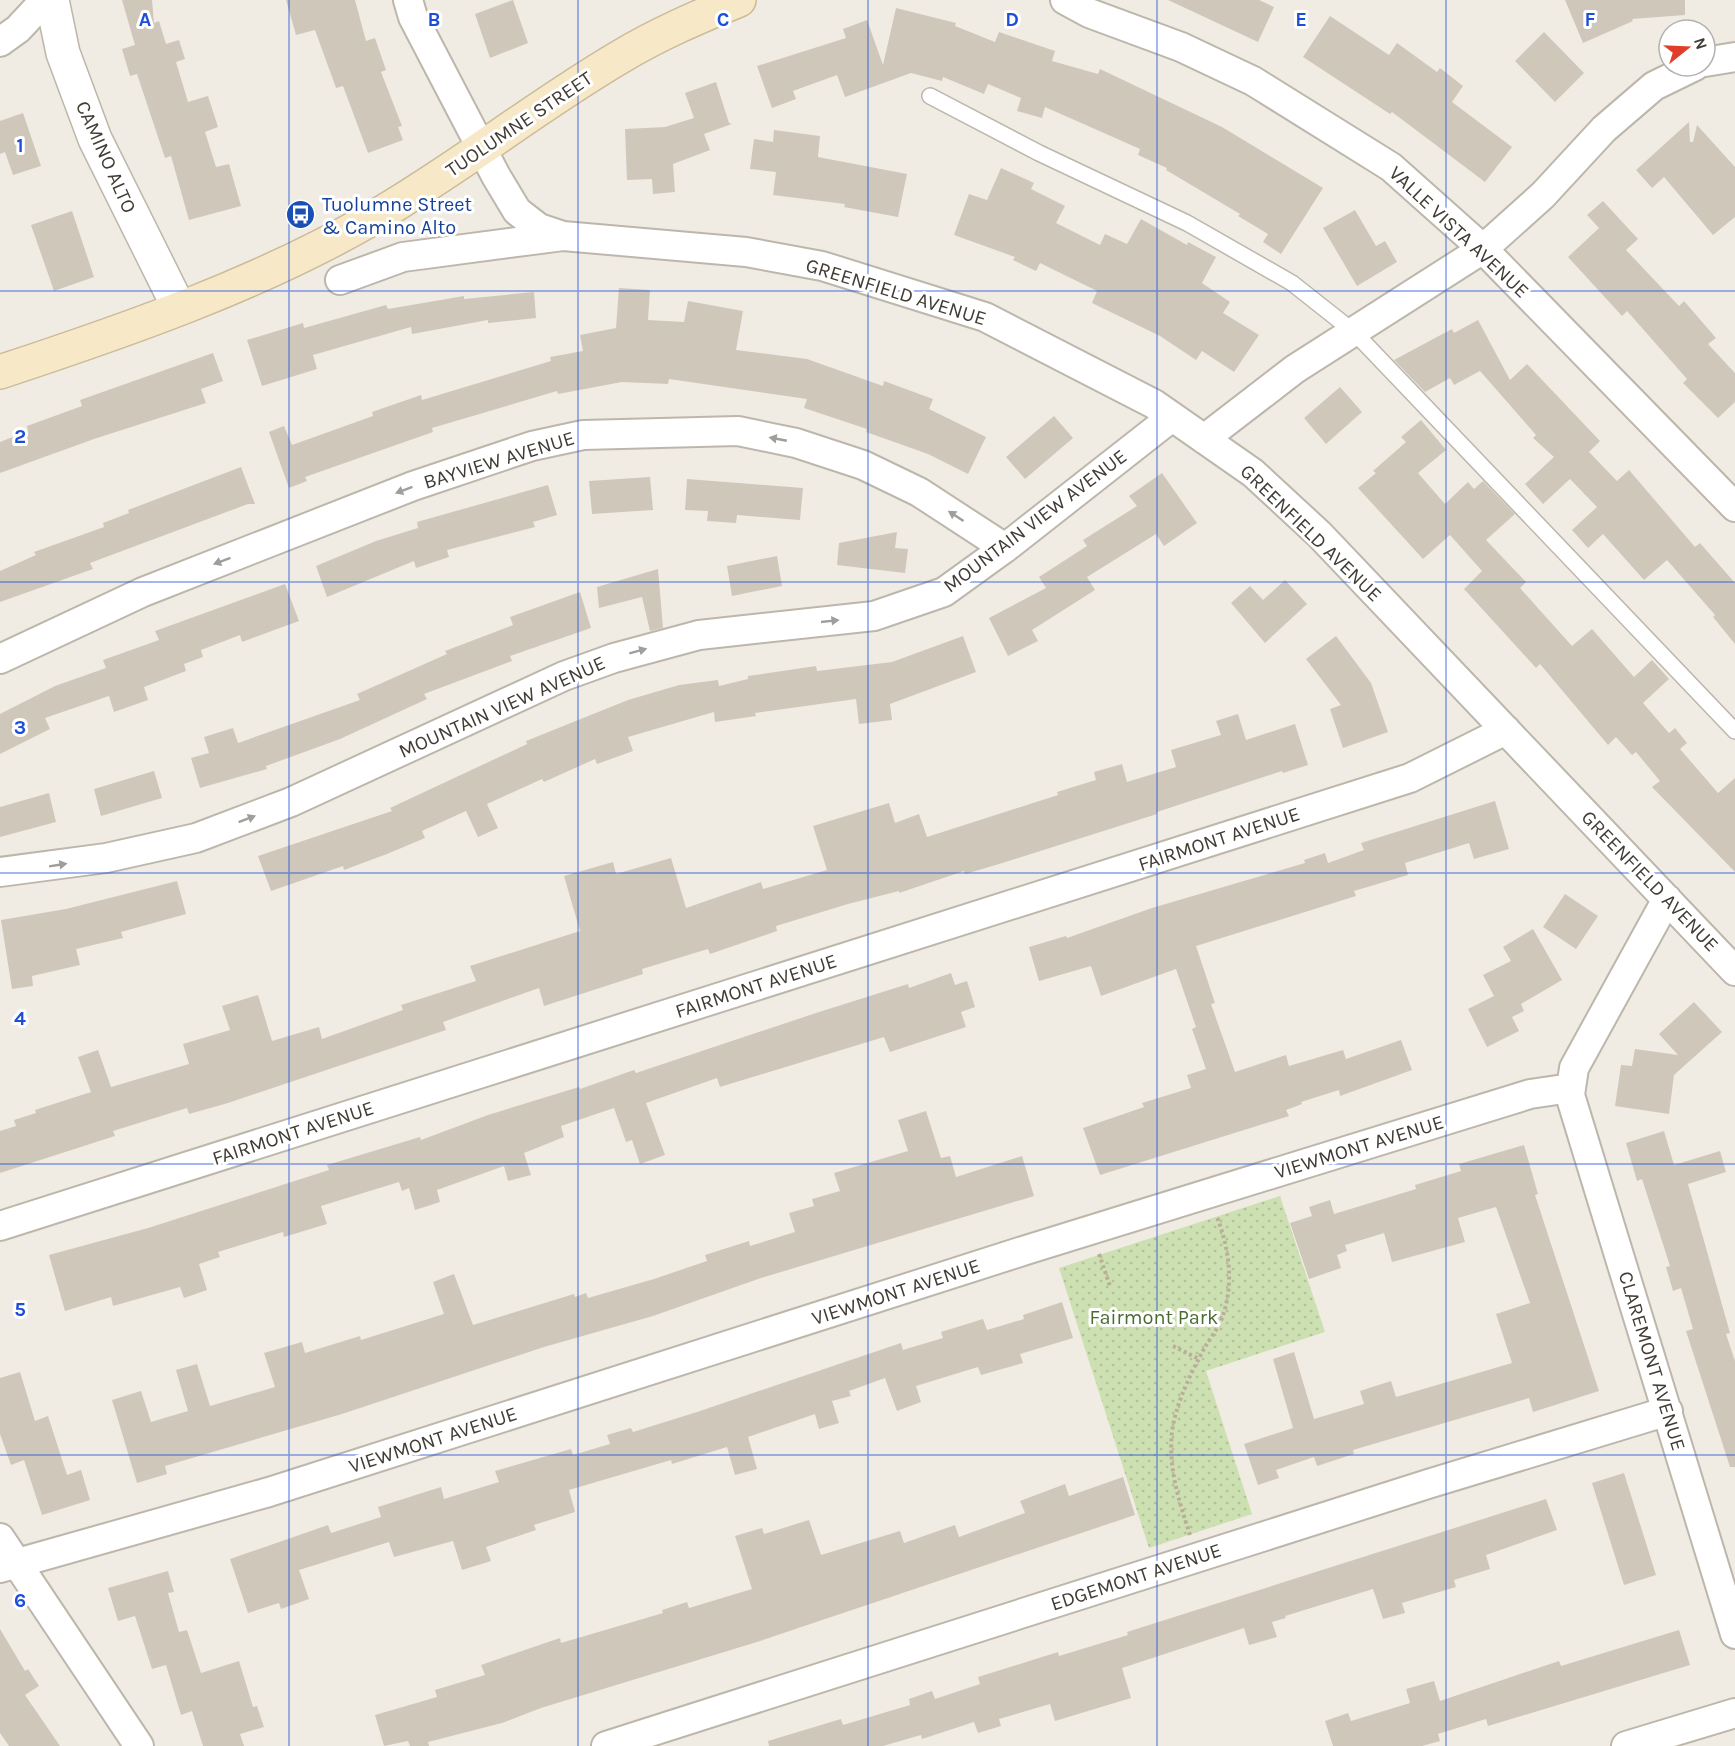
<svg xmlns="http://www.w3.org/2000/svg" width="1735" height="1746" font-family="Karla,sans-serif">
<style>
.park{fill:url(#park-dots)}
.building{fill:#d0c7bb}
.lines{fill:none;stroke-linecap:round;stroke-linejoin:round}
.service-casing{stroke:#bdb6ab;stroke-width:18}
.minor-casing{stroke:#bdb6ab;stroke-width:32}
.tertiary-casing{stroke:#bdb6ab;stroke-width:36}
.secondary-casing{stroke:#cabb99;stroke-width:36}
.path{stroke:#baae9b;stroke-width:4;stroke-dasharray:3 3;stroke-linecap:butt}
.service{stroke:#fff;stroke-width:15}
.minor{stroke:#fff;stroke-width:28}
.tertiary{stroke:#fff;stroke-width:33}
.secondary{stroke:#f7e9c7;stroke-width:33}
.oneway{fill:#a09e9a}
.grid{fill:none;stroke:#1d4ed8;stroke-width:1.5;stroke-opacity:0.55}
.labels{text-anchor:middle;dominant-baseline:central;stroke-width:6;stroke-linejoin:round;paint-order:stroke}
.street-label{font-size:20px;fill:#413c35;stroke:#fff}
.transit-label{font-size:20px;fill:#164399;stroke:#fff;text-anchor:start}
.park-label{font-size:20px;fill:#496b30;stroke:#fff}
.grid-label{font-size:20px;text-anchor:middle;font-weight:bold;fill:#1d4ed8;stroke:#fff;stroke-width:6;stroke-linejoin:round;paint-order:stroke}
</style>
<defs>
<pattern id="park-dots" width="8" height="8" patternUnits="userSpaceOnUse" patternTransform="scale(1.5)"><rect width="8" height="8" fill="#cde0b1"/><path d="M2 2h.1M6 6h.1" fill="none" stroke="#b1c199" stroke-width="1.8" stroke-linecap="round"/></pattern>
</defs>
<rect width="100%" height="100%" fill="#f0ece4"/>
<!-- park -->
<path class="park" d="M1280 1196 1325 1332 1206 1371 1252 1514 1149 1548 1059 1268Z"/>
<!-- building -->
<path class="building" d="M122 0H152L154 23 159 21 166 44 179 40 185 59 176 62 188 102 208 96 218 127 205 132 216 167 229 164 241 206 189 220 171 156 165 158 137 74 130 76 122 49 135 45Z
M286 0H355L366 41 375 38 386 70 381 72 402 126 398 127 403 140 368 153 343 86 336 88 315 30 296 35Z
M513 0 528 43 490 58 475 14Z
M1168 0H1259L1274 7 1258 42Z
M1565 0H1685V15L1632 19 1633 21 1583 43Z
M896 8 956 23 955 26 995 42 999 32 1055 51 1052 61 1098 74 1100 69 1222 127 1323 188 1281 254 1263 242 1268 234 1238 216 1240 214 1166 170 1167 168 1138 155 1140 149 1045 107 1042 118 1017 111 1021 98 988 84 984 94 943 77 942 81 911 73 845 97 837 75 793 91 796 99 772 108 757 66 846 38 843 29 867 20 883 65Z
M1330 16 1389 55 1397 43 1437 72 1440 68 1463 86 1452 102 1512 147 1485 182 1392 112 1390 114 1303 57Z
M1544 32 1584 73 1555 102 1515 61Z
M716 82 729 123 732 124 704 134 710 150 673 164 675 192 653 194 652 179 627 180 625 129 665 127 694 118 685 93Z
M23 113 41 166 13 175 5 152 0 154V121Z
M1689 122 1690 142H1693L1697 125 1735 167V217L1713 235 1664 177 1652 188 1636 170Z
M774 130 820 136 818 157 907 174 898 217 844 207 845 204 773 195 776 172 750 169 754 139 773 142Z
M1001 168 1034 183 1031 189 1065 206 1056 223 1100 245 1105 234 1127 244 1141 219 1187 245 1188 242 1216 257 1202 283 1230 302 1223 313 1259 335 1234 372 1202 351 1196 360 1160 336 1092 303 1097 291 1040 263 1036 271 1013 260 1015 257 954 235 969 194 987 200Z
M1603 201 1638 239 1626 250 1679 306 1684 301 1716 338 1708 344 1735 373V402L1718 418 1683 383 1687 379 1627 311 1622 316 1568 257 1599 228 1587 215Z
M1355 210 1376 246 1385 241 1397 262 1357 286 1323 228Z
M72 211 94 277 54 291 31 225Z
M619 288 650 290 648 320 684 322 688 301 743 311 736 350 807 359 883 386 884 381 933 399 929 409 986 437 968 474 928 454 866 432 867 429 804 408 807 399 669 379 668 384 622 382 558 394 557 391 432 428 433 432 305 477 307 481 289 488 269 432 284 426 292 445 373 416 372 412 421 395 422 400 551 361 550 357 583 351 580 335 616 328Z
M534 292 536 318 488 323V320L412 334 411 327 313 355 317 369 262 386 247 340 303 323 304 328 386 305 388 309 464 296V299Z
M1478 320 1510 380 1527 364 1600 441 1589 452 1617 481 1629 470 1695 547 1700 543 1735 583V644L1713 617 1715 615 1667 560 1644 580 1603 534 1588 548 1572 530 1597 507 1570 479 1543 504 1525 484 1554 457 1533 438 1536 435 1480 371 1454 385 1450 378 1425 392 1394 360 1452 329 1454 333Z
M213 353 223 381 201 389 206 403 94 439 0 473V442L28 431 27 426 82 406 80 400Z
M1340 387 1362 412 1326 444 1304 418Z
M1054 416 1073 438 1025 479 1006 457Z
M1421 420 1446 450 1418 473 1445 504 1468 482 1474 489 1483 481 1515 514 1486 540 1526 582 1520 588 1572 646 1592 629 1634 677 1652 660 1669 679 1643 703 1669 733 1675 728 1687 743 1680 749 1718 793 1735 778V872L1652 787 1660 781 1636 752 1632 755 1616 737 1608 745 1540 664 1536 668 1464 589 1482 571 1450 535 1423 559 1358 488 1376 473 1373 471 1406 442 1401 437Z
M241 467 255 504H248L90 563 93 569 0 602V571L36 555 34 552 104 527 103 523 129 513 128 510Z
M1162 473 1197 523 1164 546 1156 534 1087 577 1095 590 1032 630 1038 641 1008 656 989 618 1046 588 1039 577 1087 546 1083 540 1137 506 1129 496Z
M650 477 653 510 592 514 589 481Z
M687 479 803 488 800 520 737 515 736 523 707 521 708 511 685 510Z
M548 485 557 515 533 522 535 527 447 550 449 557 416 568 414 561 327 597 316 566 376 541 418 528 417 522Z
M897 532 895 548 908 549 905 573 837 565 839 543Z
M777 556 782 586 732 596 727 566Z
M658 569 663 628 650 631 642 597 599 608 597 587Z
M1285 580 1307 604 1265 643 1231 603 1250 586 1263 600Z
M285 584 299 621 242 642 240 635 201 650 203 657 184 664 186 671 144 687 148 700 114 712 109 696 45 718 50 729 0 754V714L55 686 106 668 103 660 159 640 155 631Z
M580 592 591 628 510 656 512 661 424 694 427 699 340 739 266 766 267 769 200 788 191 758 209 753 204 737 233 728 238 743 360 700 357 694 447 654 445 651 513 625 510 617Z
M963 636 976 672 890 704 892 720 859 724 856 699 755 713 756 716 715 722 714 712 628 737 633 751 597 764 595 759 544 782 542 779 487 804 498 828 478 837 466 811 422 831 425 838 387 854 344 870 343 866 271 891 258 856 392 811 390 808 527 744 526 741 628 700 679 685 718 680 719 686 748 679V676L816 666 817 671 892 662Z
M1336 636 1371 683 1388 732 1343 748 1330 709 1341 705 1306 659Z
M1238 714 1246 740 1295 724 1308 765 1283 773 1282 771 1157 812V814L996 865 965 874 964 871 899 893V891L848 904 776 926 777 931 710 954 708 949 642 969 643 974 544 1006 539 988 443 1022 446 1030 228 1103 189 1114 187 1108 113 1131 115 1136 0 1173V1131L16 1126 14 1120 36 1113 35 1110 91 1092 78 1057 98 1050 111 1087 189 1064 183 1044 230 1030 222 1006 258 995 272 1041 319 1027 322 1039 403 1010 401 1005 476 981 470 966 580 931 564 876 613 862 616 874 671 858 686 908 761 882 763 889 827 870 813 826 889 803 895 823 919 814 927 837 1058 795 1057 792 1096 780 1094 772 1122 764 1127 782 1176 767 1171 750 1221 735 1216 721Z
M154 771 162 798 101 816 94 789Z
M49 793 56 822 0 837V807Z
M1495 801 1509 849 1474 859 1469 843 1405 863 1408 875 1354 891 1356 896 1196 946 1215 1003 1211 1004 1235 1072 1286 1055 1289 1066 1343 1050 1346 1059 1401 1040 1412 1070 1340 1096 1339 1090 1301 1102 1302 1104 1286 1110 1289 1116 1100 1175 1083 1128 1144 1107 1142 1103 1191 1088 1187 1075 1206 1069 1192 1029 1196 1027 1176 969 1101 996 1091 966 1039 981 1029 947 1066 936 1067 938 1152 908 1305 863 1304 860 1325 853 1328 863 1364 850 1361 843Z
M177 881 186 914 121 932 123 938 76 949 80 965 32 976 33 986 12 989 1 920 66 909Z
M1565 894 1598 916 1576 949 1543 927Z
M1533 929 1562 980 1521 1004 1524 1011 1512 1017 1519 1031 1487 1047 1468 1009 1494 996 1483 975 1511 961 1503 947Z
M951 973 955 985 967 981 975 1007 961 1012 966 1027 890 1052 884 1037 720 1087 717 1078 646 1103 665 1155 640 1164 632 1140 626 1142 614 1108 561 1126 564 1137 524 1153 531 1175 508 1181 504 1166 437 1190 440 1202 415 1210 409 1188 402 1191 399 1182 321 1206 327 1224 284 1237 283 1232 218 1252 220 1257 199 1264 207 1290 184 1298 180 1287 113 1306 111 1297 65 1311 49 1255 148 1228 329 1170 327 1165 420 1137 421 1140 488 1115 579 1087 580 1089 634 1070 636 1073 816 1013 908 984 909 988Z
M1694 1002 1722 1032 1674 1075 1669 1114 1615 1106 1621 1065 1632 1066 1635 1049 1678 1055 1659 1034Z
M926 1111 941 1158 950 1156 956 1177 1022 1156 1034 1196 761 1278 653 1316 544 1347 342 1414 165 1466 167 1474 137 1483 112 1400 141 1391 151 1422 188 1411 176 1370 197 1364 210 1406 275 1387 264 1353 302 1342 305 1353 360 1336 361 1340 444 1314 433 1282 454 1274 473 1325 574 1294 575 1297 586 1293 588 1298 654 1279 707 1261 705 1255 749 1241 750 1246 795 1232 789 1213 814 1206 812 1199 840 1191 834 1173 908 1151 898 1120Z
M1664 1131 1674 1165 1720 1151 1726 1172 1688 1184 1730 1333 1726 1334 1735 1361V1467H1730L1686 1331 1693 1329 1681 1288 1673 1291 1666 1267 1670 1266 1642 1179 1637 1181 1626 1143Z
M1524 1145 1538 1194 1535 1195 1599 1391 1533 1412 1529 1398 1353 1450 1354 1454 1317 1466 1314 1457 1276 1470 1279 1478 1258 1485 1244 1444 1293 1428 1273 1359 1294 1352 1314 1419 1364 1404 1360 1391 1391 1381 1396 1397 1512 1363 1496 1314 1530 1303 1496 1207 1458 1218 1465 1242 1392 1262 1384 1233 1345 1245 1347 1251 1337 1255 1341 1268 1309 1279 1290 1223 1312 1216 1309 1207 1330 1200 1334 1214 1416 1189 1415 1185 1461 1171 1459 1164Z
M1062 1302 1073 1338 1020 1354 1023 1363 981 1375 978 1367 916 1386 921 1402 897 1411 885 1378 849 1391 851 1396 832 1401 839 1423 819 1429 815 1414 748 1437 757 1469 735 1475 727 1447 672 1464 671 1460 569 1490 575 1512 534 1525 536 1530 486 1547 491 1561 462 1570 453 1541 394 1557 389 1542 299 1570 309 1599 281 1609 279 1603 248 1613 230 1559 328 1525 331 1533 381 1517 378 1507 441 1487 444 1499 499 1482 495 1471 571 1449 573 1455 610 1444 607 1435 631 1428 633 1432 697 1412 901 1343 903 1350 943 1338 941 1332 983 1319 987 1330 1024 1319 1023 1315Z
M20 1372 35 1421 48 1416 67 1475 81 1470 90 1500 42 1515 24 1460 11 1465 0 1434V1378Z
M1624 1473 1656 1575 1624 1585 1592 1483Z
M1123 1477 1135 1515 757 1642 541 1708 502 1723 428 1742 429 1746H410L408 1741 384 1746 375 1715 437 1697 435 1690 485 1675 481 1665 560 1638 561 1643 663 1613 662 1610 687 1602 689 1608 752 1589 735 1536 762 1528 764 1534 809 1520 821 1555 900 1531 904 1543 955 1525 959 1537 1025 1513 1020 1501 1065 1484 1069 1496Z
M1546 1499 1557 1530 1486 1555 1490 1569 1454 1580 1456 1587 1402 1603 1405 1613 1383 1619 1373 1589 1285 1616 1286 1618 1272 1622 1277 1637 1249 1645 1244 1628 1122 1668 1131 1698 1055 1721 1050 1704 999 1719 1001 1726 978 1733 974 1722 922 1739 921 1735 883 1746H769L768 1741 841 1719 843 1725 910 1705 909 1699 932 1691 935 1699 980 1684 978 1677 1058 1652 1059 1656 1128 1635 1127 1632Z
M168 1571 174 1592 168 1593 179 1632 187 1630 201 1673 239 1661 253 1707 257 1706 264 1727 240 1734 244 1746H203L192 1711 181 1715 166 1665 152 1669 135 1616 118 1621 108 1588Z
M0 1629 25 1671 28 1669 39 1686 25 1695 60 1746H9L0 1733Z
M1679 1630 1690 1665 1488 1726 1486 1719 1438 1734 1440 1741 1422 1746H1333L1325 1721 1348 1713 1351 1721 1410 1703 1406 1689 1434 1681 1440 1701 1559 1661 1561 1666Z"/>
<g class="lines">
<defs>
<path id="service" d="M930 96 1039 153 1187 223 1292 283 1354 332 1735 731"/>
<path id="minor" d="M408 0 413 17 496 176 517 211 539 228 563 236
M1065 0 1089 13 1181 47 1253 81 1391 167 1483 249 1735 507
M0 42 18 29 45 0
M1705 62 1735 57
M340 280 403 257 563 236 746 252 822 266 985 317 1154 404 1253 473 1319 534 1735 971
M1204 439 1295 369 1483 249 1543 195 1604 129 1654 86 1695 66
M0 659 143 592 413 486 532 446 583 435 738 431 796 443 863 465 919 492 1005 548
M0 872 106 858 196 838 291 802 564 676 614 658 699 635 874 616 944 592 1005 548 1172 417
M1667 899 1574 1068 1570 1095 1735 1634
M0 1226 1410 778 1506 730
M0 1538 139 1746
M0 1568 269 1492 1026 1250 1530 1094 1571 1088
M606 1746 1428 1484 1668 1411
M1626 1746 1735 1713"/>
<path id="tertiary" d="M52 0 63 53 95 139 179 308"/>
<path id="secondary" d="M0 372C127 330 257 285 373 218 458 169 535 107 620 57 658 34 698 17 739 0"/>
</defs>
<!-- service casing -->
<use href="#service" class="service-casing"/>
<!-- minor casing -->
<use href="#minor" class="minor-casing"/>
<!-- tertiary casing -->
<use href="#tertiary" class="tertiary-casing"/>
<!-- secondary casing -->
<use href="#secondary" class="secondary-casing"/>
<!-- path -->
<path class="path" d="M1099 1254 1110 1286
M1173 1346 1199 1359
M1190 1535C1179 1501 1168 1468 1172 1432 1176 1402 1191 1373 1205 1347 1211 1337 1220 1326 1223 1315 1234 1283 1229 1248 1217 1217"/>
<!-- service -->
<use href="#service" class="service"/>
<!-- minor -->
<use href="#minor" class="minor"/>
<!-- tertiary -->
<use href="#tertiary" class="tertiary"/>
<!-- secondary -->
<use href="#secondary" class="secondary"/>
</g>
<!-- one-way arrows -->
<defs><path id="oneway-solid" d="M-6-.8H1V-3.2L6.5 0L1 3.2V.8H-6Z" transform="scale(1.5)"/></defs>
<g class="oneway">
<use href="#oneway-solid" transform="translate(778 439) rotate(-169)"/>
<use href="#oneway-solid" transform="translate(404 490) rotate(159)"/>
<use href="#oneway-solid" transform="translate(956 516) rotate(-147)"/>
<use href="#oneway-solid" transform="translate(222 561) rotate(159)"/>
<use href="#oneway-solid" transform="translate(830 621) rotate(-6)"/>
<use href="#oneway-solid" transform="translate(638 651) rotate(-15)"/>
<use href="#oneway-solid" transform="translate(247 819) rotate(-21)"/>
<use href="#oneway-solid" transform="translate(58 865) rotate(-9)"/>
</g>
<!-- grid -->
<path class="grid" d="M289 0V1746M578 0V1746M868 0V1746M1157 0V1746M1446 0V1746M0 291H1735M0 582H1735M0 873H1735M0 1164H1735M0 1455H1735"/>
<!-- icons -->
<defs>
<symbol id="bus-disc" viewBox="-11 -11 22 22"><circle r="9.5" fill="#1a4fb4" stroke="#fff"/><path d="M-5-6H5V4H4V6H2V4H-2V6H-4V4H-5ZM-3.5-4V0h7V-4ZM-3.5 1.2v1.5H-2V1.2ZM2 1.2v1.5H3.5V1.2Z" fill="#fff"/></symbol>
</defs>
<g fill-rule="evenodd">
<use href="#bus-disc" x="284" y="198" width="33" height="33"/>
</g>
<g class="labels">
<!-- street labels -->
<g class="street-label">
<text transform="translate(519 124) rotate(-34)">TUOLUMNE STREET</text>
<text transform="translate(106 157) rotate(66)">CAMINO ALTO</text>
<text transform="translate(1459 232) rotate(43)">VALLE VISTA AVENUE</text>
<text transform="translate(896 292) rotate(17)">GREENFIELD AVENUE</text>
<text transform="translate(499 460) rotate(-17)">BAYVIEW AVENUE</text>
<text transform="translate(1035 521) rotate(-37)">MOUNTAIN VIEW AVENUE</text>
<text transform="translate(1311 533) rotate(44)">GREENFIELD AVENUE</text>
<text transform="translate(502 707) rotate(-24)">MOUNTAIN VIEW AVENUE</text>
<text transform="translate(1219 839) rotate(-18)">FAIRMONT AVENUE</text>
<text transform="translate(1650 881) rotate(46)">GREENFIELD AVENUE</text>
<text transform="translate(756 986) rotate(-18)">FAIRMONT AVENUE</text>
<text transform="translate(293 1133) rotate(-18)">FAIRMONT AVENUE</text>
<text transform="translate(1359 1147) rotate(-17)">VIEWMONT AVENUE</text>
<text transform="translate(896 1292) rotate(-18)">VIEWMONT AVENUE</text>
<text transform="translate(1652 1361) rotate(73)">CLAREMONT AVENUE</text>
<text transform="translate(433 1440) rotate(-18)">VIEWMONT AVENUE</text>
<text transform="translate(1136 1577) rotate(-18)">EDGEMONT AVENUE</text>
</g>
<!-- transit labels -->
<g class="transit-label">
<text x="322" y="204">Tuolumne Street<tspan x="322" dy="23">&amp; Camino Alto</tspan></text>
</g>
<!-- park labels -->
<g class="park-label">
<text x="1154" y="1317">Fairmont Park</text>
</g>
</g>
<g class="grid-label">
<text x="145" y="26">A</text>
<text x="434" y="26">B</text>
<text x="723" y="26">C</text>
<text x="1012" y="26">D</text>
<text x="1301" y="26">E</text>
<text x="1590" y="26">F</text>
<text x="20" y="152">1</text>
<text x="20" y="443">2</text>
<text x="20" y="734">3</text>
<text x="20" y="1025">4</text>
<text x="20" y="1316">5</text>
<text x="20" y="1607">6</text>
</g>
<!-- north arrow -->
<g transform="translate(1687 48) rotate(72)"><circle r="28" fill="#ffffff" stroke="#b3b1ae" stroke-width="1.5"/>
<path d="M0-4.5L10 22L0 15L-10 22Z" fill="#e03e2b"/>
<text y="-9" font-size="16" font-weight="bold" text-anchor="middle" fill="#413c35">N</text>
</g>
</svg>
